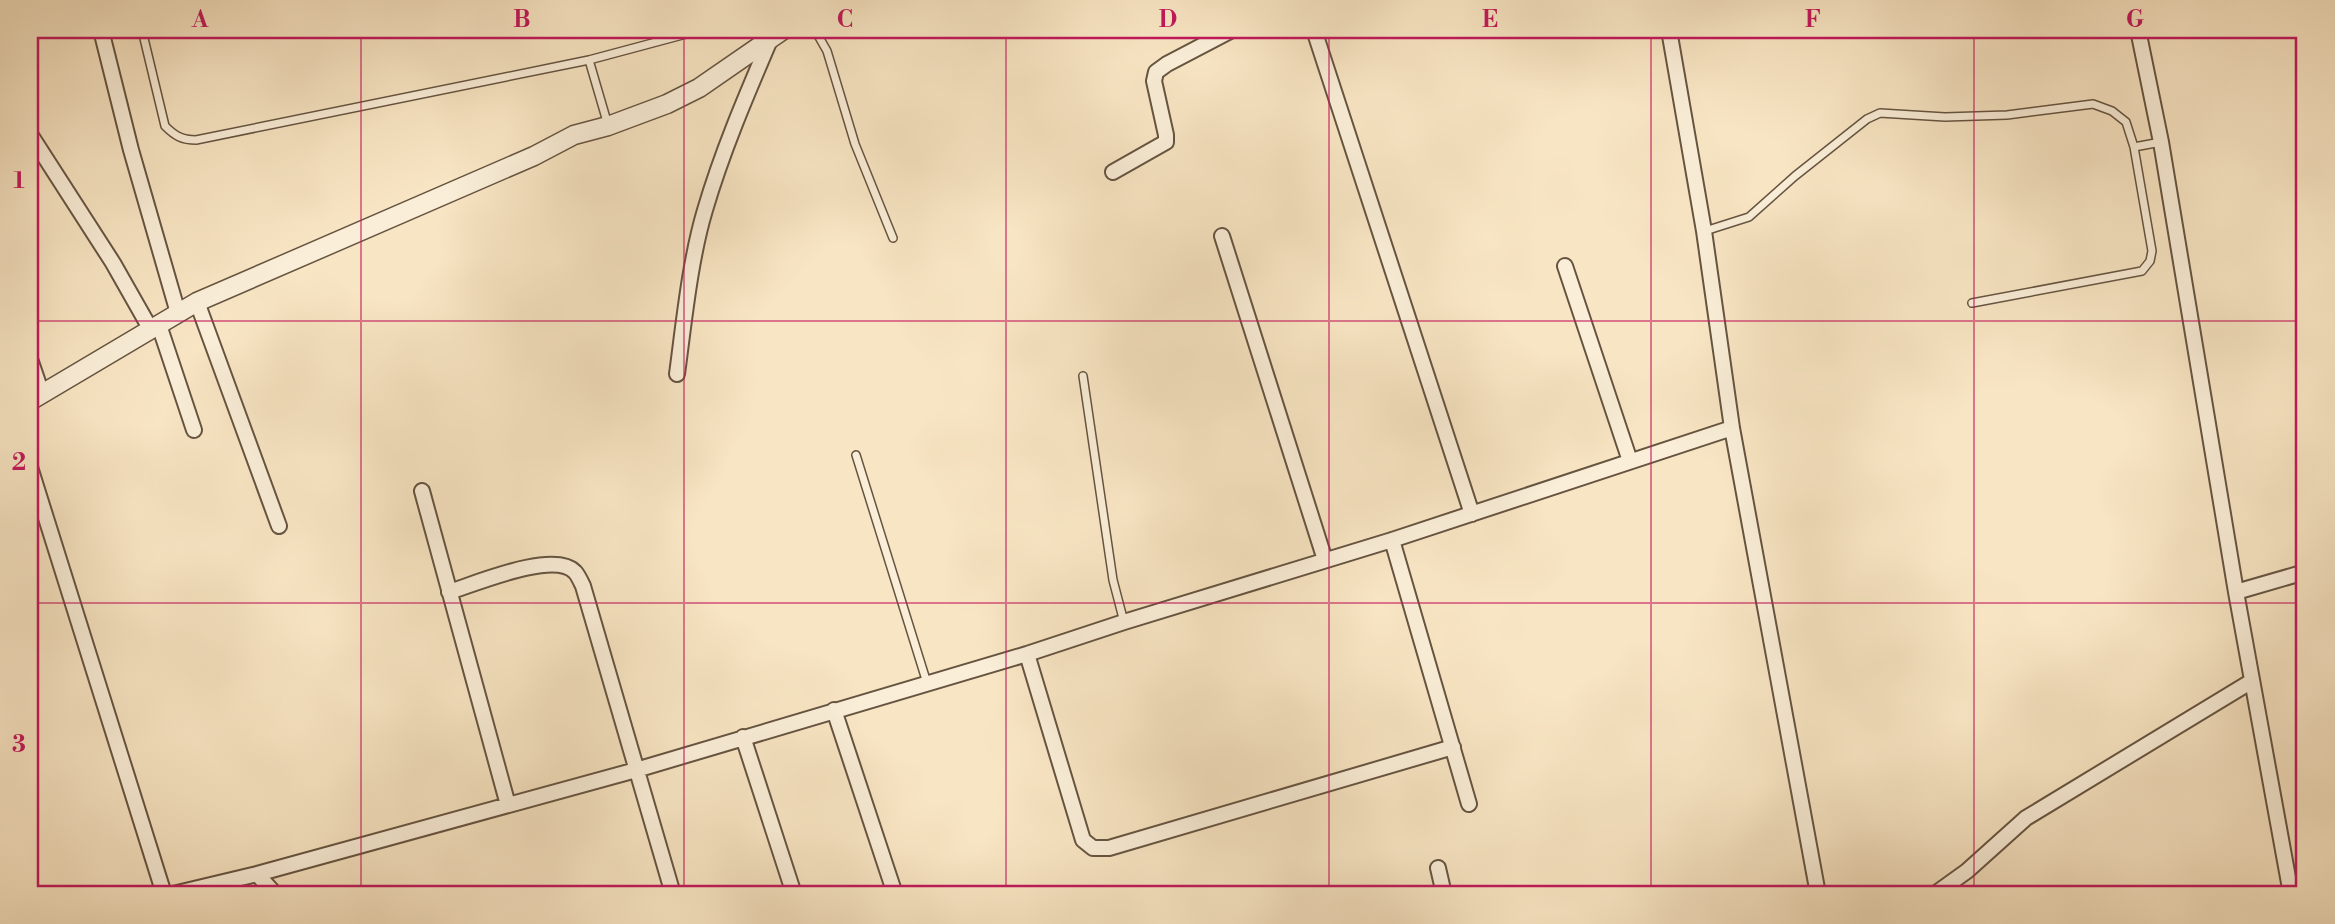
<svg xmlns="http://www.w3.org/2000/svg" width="2335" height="924" font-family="'Libre Bodoni',serif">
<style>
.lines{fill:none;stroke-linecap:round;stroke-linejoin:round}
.service-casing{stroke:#665441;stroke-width:10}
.minor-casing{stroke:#665441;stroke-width:18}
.tertiary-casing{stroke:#665441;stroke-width:21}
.service{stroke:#faeed8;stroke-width:7}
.minor{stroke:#faeed8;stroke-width:14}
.tertiary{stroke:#faeed8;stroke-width:18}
.grid{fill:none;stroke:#c2185b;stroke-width:2;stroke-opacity:0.55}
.neatline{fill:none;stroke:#c2185b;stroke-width:2.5}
.grid-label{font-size:23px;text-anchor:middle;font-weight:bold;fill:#c2185b}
</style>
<rect width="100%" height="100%" fill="#f8e5c3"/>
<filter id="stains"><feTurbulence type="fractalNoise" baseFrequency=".00286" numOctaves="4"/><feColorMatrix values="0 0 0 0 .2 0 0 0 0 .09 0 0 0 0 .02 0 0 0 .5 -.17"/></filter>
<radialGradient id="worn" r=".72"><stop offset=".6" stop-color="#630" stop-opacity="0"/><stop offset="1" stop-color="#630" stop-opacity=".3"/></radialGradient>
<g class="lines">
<defs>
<path id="service" d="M142 30 165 126C175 136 182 140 196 140L589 60
M815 30 827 51 855 144 893 238
M608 125 589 60 701 30
M2134 147 2161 142
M1705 231 1749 217 1795 176 1867 119 1880 113 1945 117 2007 115 2093 104 2112 111 2126 122 2134 147 2152 251 2150 261 2142 271 1972 303
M1083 376 1113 580 1124 622
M856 455 927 683"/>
<path id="minor" d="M101 30 131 150 178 313
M1314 30 1472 514
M1669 30 1704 231 1732 428 1818 894
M2138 30 2161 142 2236 592 2291 894
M30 134 113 263 151 330
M1113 172 1166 142V135L1154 81 1156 72 1167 64 1232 30
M1222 236 1325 560
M1565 266 1630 461
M197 302 279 526
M159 325 194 430
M30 359 42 394
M677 374C684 322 690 260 705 210 722 152 746 96 770 40
M30 467 164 894
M422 491 508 805
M1392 540 1469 804
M449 592C475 584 554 550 575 572 578 575 581 582 583 586L673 894
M2236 592 2305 572
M1027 654 1083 840 1093 848H1109L1453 747
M834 710 895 894
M743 737 794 894
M1438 868 1444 894
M257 874 275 894
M173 894 257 874 636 770 1027 654 1124 622 1392 540 1732 428
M1935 894 1967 871 2026 818 2252 681"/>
<path id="tertiary" d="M30 401 197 302 534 156 574 135 608 126 667 104 699 88 783 30"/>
</defs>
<!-- service casing -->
<use href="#service" class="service-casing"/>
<!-- minor casing -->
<use href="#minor" class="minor-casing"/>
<!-- tertiary casing -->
<use href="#tertiary" class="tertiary-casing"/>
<!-- service -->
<use href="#service" class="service"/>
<!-- minor -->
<use href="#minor" class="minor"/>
<!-- tertiary -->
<use href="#tertiary" class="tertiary"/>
</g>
<!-- grid -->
<path class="grid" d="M361 30V894M684 30V894M1006 30V894M1329 30V894M1651 30V894M1974 30V894M30 321H2305M30 603H2305"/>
<!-- margin -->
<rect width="2335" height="924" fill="none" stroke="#f8e5c3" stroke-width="77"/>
<rect x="38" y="38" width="2258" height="848" class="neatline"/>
<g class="grid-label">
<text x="200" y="27">A</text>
<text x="522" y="27">B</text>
<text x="845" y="27">C</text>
<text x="1168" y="27">D</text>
<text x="1490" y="27">E</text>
<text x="1813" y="27">F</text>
<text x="2135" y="27">G</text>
<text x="19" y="188">1</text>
<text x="19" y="470">2</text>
<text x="19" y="752">3</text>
</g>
<rect width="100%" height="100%" filter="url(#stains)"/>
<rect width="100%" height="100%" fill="url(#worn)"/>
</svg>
